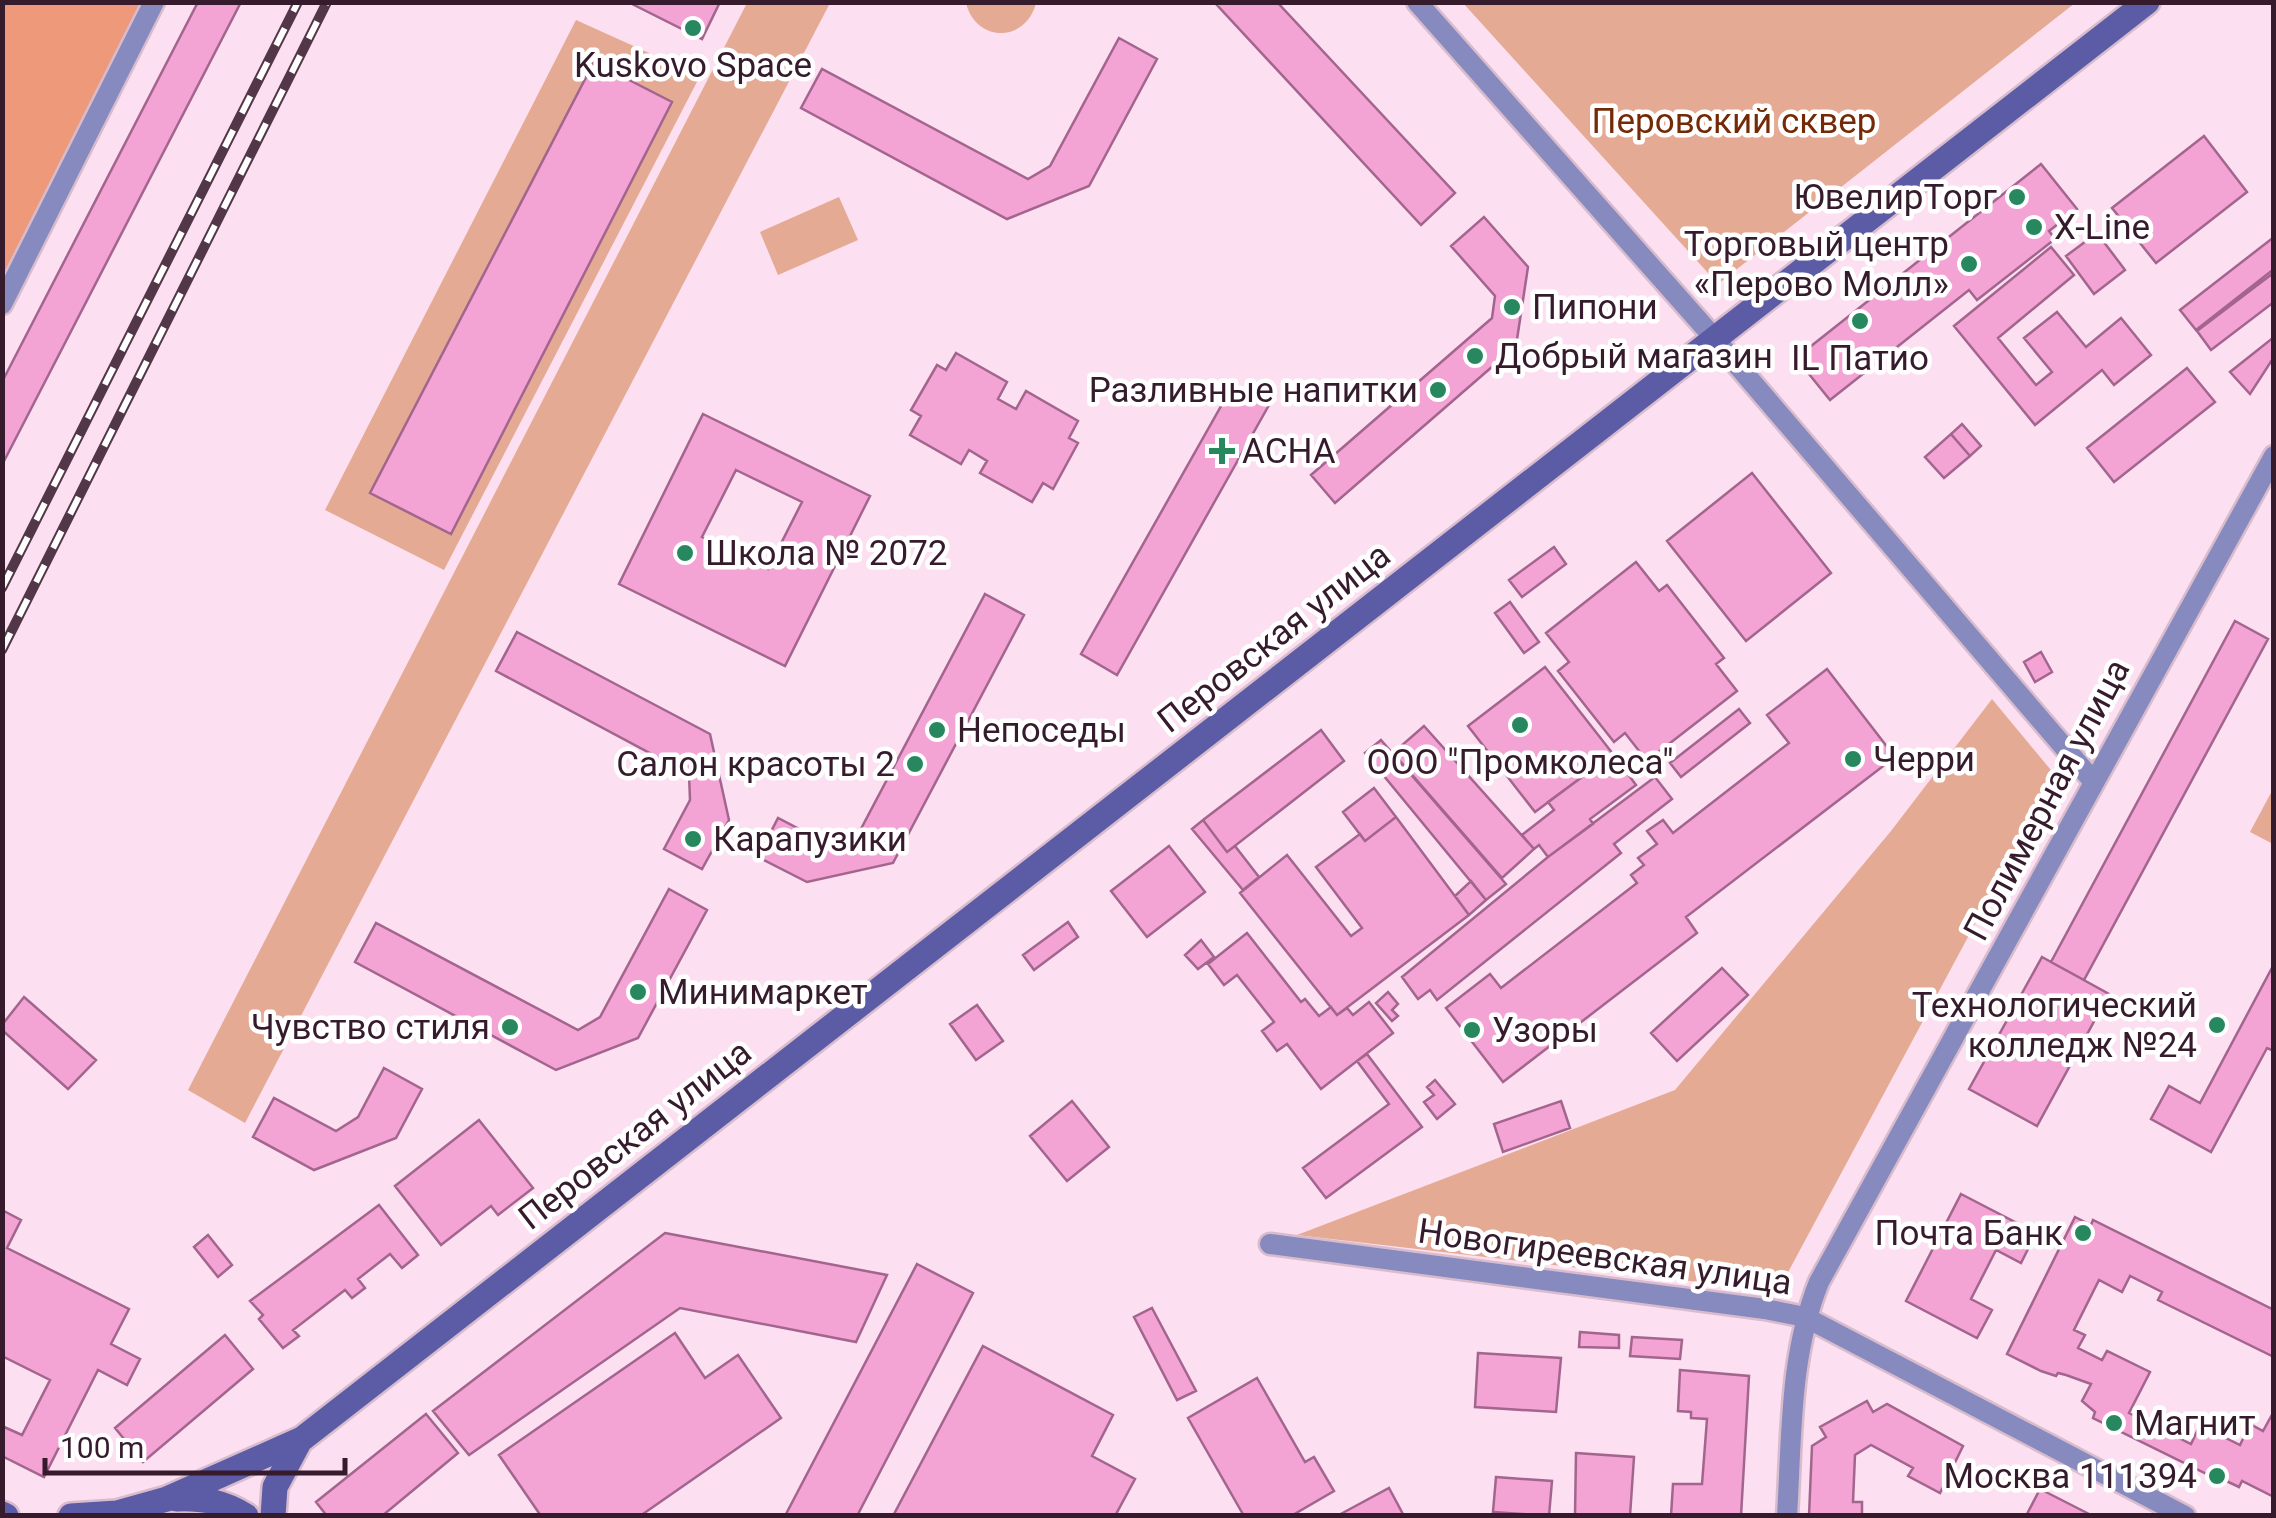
<svg xmlns="http://www.w3.org/2000/svg" width="2276" height="1518" font-family="Roboto,sans-serif">
<style>
.green{fill:#e4aa94}
.forest{fill:#ee9979}
.building{fill:#f3a4d5;stroke:#a3658d;stroke-width:2.5;fill-rule:evenodd}
.lines{fill:none;stroke-linecap:round;stroke-linejoin:round}
.street-casing{stroke:#d8bccd;stroke-width:25}
.secondary-casing{stroke:#d8bccd;stroke-width:30}
.street{stroke:#878abe;stroke-width:20}
.secondary{stroke:#5b5ba6;stroke-width:25}
.rail-casing{stroke:#523748;stroke-width:10}
.rail{stroke:#fff;stroke-width:6;stroke-dasharray:19;stroke-linecap:butt}
.poi-dot{fill:#278860;stroke:#fff;stroke-width:4}
.labels{text-anchor:middle;dominant-baseline:central;stroke-width:9;stroke-linejoin:round;paint-order:stroke}
.poi-label{font-size:35px;fill:#351b2c;stroke:#fff;text-anchor:start}
.park-label{font-size:35px;fill:#742a06;stroke:#fff}
.street-label{font-size:35px;fill:#351b2c;stroke:#fff}
</style>
<rect width="100%" height="100%" fill="#fcdff0"/>
<!-- green -->
<path class="green" d="M747 3H830L245 1123 188 1090Z
M966 3V2L1036 3C1026 43 976 43 966 3Z
M1463 3H2075L1718 284Z
M576 20 700 76 444 570 325 510Z
M839 197 858 240 778 275 760 232Z
M1992 699 2055 775 1786 1276 1759 1289 1297 1235 1675 1090 1891 831Z
M2273 789V844L2250 832Z"/>
<!-- forest -->
<path class="forest" d="M3 3H148L3 281Z"/>
<!-- building -->
<path class="building" d="M198 2H241L2 465V382Z
M628 2H720L702 39Z
M1220 2H1277L1455 193 1421 225 1217 5Z
M1119 38 1157 59 1089 186 1007 219 801 108 822 69 1028 179 1050 166Z
M594 62 672 102 451 534 370 493Z
M2204 136 2247 192 2156 263 2112 208Z
M2041 164 2077 209 2049 231 2055 239 1977 300 1969 290 1830 400 1796 358Z
M1484 217 1528 267 1516 346 1335 503 1311 475 1492 318 1495 296 1451 246Z
M2097 233 2125 270 2094 294 2066 256Z
M2274 237V269L2196 330 2180 310Z
M2051 247 2074 275 1998 338 2036 385 2052 372 2024 338 2057 312 2086 347 2121 318 2151 355 2114 385 2102 370 2035 425 1954 326Z
M2272 274 2274 302 2211 350 2197 331Z
M2274 337V357L2250 394 2230 372Z
M956 353 1007 382 998 399 1016 409 1026 391 1078 421 1069 438 1078 443 1053 489 1043 483 1032 502 980 473 987 461 969 450 961 464 910 435 921 416 911 410 937 365 946 370Z
M2187 368 2215 402 2114 482 2087 448Z
M1233 385 1269 405 1117 675 1081 654Z
M703 414 870 496 785 666 619 584ZM736 470 802 502 768 569 702 537Z
M1962 424 1981 446 1970 456 1951 434Z
M1951 434 1970 456 1944 478 1925 457Z
M1752 473 1831 573 1746 641 1667 541Z
M1554 547 1566 564 1522 597 1509 580Z
M1636 562 1659 591 1667 585 1724 658 1716 664 1737 691 1647 761 1625 733 1614 742 1558 671 1569 662 1546 633Z
M985 594 1024 615 893 863 807 882 758 857 778 818 828 844 854 842Z
M1510 602 1539 642 1524 653 1495 613Z
M2235 621 2268 639 2084 980 2051 962Z
M517 632 710 734 729 820 702 869 664 849 690 800 689 774 496 671Z
M2041 652 2052 672 2035 682 2024 662Z
M1545 667 1613 754 1535 812 1468 726Z
M1827 669 1895 757 1686 917 1697 933 1503 1082 1446 1008 1490 974 1501 988 1637 883 1631 875 1644 865 1638 858 1657 844 1647 831 1663 820 1673 833 1789 743 1767 715Z
M1739 709 1750 723 1681 777 1670 763Z
M1424 726 1534 849 1502 878 1393 753Z
M1321 730 1344 761 1227 852 1203 820Z
M1381 740 1506 884 1486 900 1365 753Z
M1613 754 1636 785 1590 819 1593 824 1548 857 1539 845 1534 849 1522 835 1554 810 1548 802Z
M1655 777 1672 799 1614 844 1621 853 1437 1000 1430 990 1418 999 1402 977 1548 857Z
M1374 788 1396 817 1365 841 1343 812Z
M1396 817 1469 915 1337 1015 1240 893 1287 855 1351 936 1362 928 1316 867 1360 834 1365 841Z
M1203 820 1227 852 1235 846 1259 877 1243 890 1192 829Z
M1169 846 1205 892 1147 937 1111 891Z
M1471 881 1486 900 1469 915 1455 896Z
M669 889 707 910 638 1038 556 1070 355 962 376 923 578 1030 600 1017Z
M1068 922 1078 937 1034 970 1023 955Z
M1247 933 1301 1002 1305 999 1319 1016 1331 1007 1337 1015 1347 1008 1353 1015 1369 1002 1393 1033 1321 1089 1287 1044 1277 1051 1262 1031 1274 1022 1237 975 1224 985 1208 964Z
M1201 940 1214 957 1198 969 1185 955Z
M2042 957 2109 994 2037 1126 1969 1089Z
M2274 964V1051L2267 1048 2211 1152 2151 1119 2169 1086 2200 1103Z
M1722 968 1748 995 1677 1061 1651 1033Z
M1388 992 1398 1004 1392 1010 1398 1016 1392 1021 1376 1003Z
M24 997 96 1060 68 1089 2 1030V1025Z
M977 1005 1003 1041 976 1060 950 1024Z
M1367 1054 1422 1127 1326 1198 1303 1168 1389 1104 1357 1061Z
M384 1068 422 1089 396 1138 314 1170 253 1137 274 1098 336 1131 358 1117Z
M1435 1080 1455 1104 1437 1119 1424 1102 1434 1095 1427 1087Z
M1072 1101 1109 1147 1067 1181 1030 1136Z
M1561 1101 1570 1128 1503 1152 1494 1124Z
M479 1120 533 1188 498 1215 491 1206 441 1245 395 1186Z
M1961 1194 2036 1233 2021 1263 1996 1250 1971 1299 1992 1310 1977 1338 1906 1301Z
M379 1205 418 1255 402 1268 390 1254 358 1279 365 1288 352 1298 345 1290 293 1330 299 1336 283 1348 259 1319 263 1315 250 1301Z
M2 1210 21 1220 7 1248 129 1309 111 1344 140 1359 127 1385 98 1370 44 1477 2 1456V1426L22 1435 50 1380 2 1356Z
M2075 1217 2091 1225 2093 1220 2274 1310V1357L2158 1300 2162 1292 2130 1276 2122 1292 2099 1280 2074 1330 2085 1335 2078 1348 2102 1360 2107 1351 2150 1372 2129 1413 2191 1444 2200 1425 2240 1445 2250 1424 2263 1431 2274 1411V1497L2242 1481 2239 1487 2222 1479 2221 1481 2093 1418 2095 1412 2082 1401 2091 1384 2066 1375 2058 1373 2056 1376 2041 1371 2007 1354Z
M665 1233 887 1275 856 1342 680 1308 469 1455 433 1411Z
M208 1235 232 1265 218 1277 194 1247Z
M917 1264 973 1293 857 1516H785Z
M1152 1308 1196 1391 1177 1400 1134 1317Z
M1580 1332 1619 1335V1348L1579 1347Z
M675 1333 705 1378 738 1355 781 1418 640 1516H541L499 1455Z
M225 1335 253 1369 143 1462 115 1428Z
M1632 1337 1682 1340 1680 1359 1630 1356Z
M983 1346 1113 1415 1092 1456 1135 1479 1115 1516H893Z
M1478 1353 1561 1358 1556 1412 1475 1407Z
M1680 1370 1749 1376 1741 1516H1671L1673 1484H1702L1707 1419 1691 1418V1412L1678 1411Z
M1257 1378 1305 1462 1314 1457 1334 1491 1291 1516H1244L1188 1418Z
M1867 1401 1873 1412 1887 1404 1963 1446 1940 1493 1908 1476 1913 1468 1871 1445 1855 1455 1853 1502H1862V1516H1809L1812 1446 1826 1437 1820 1427Z
M426 1414 458 1453 382 1516H327L316 1502Z
M1576 1453 1634 1457 1630 1516H1575Z
M1496 1477 1552 1481 1549 1516 1493 1512Z
M1389 1488 1404 1516H1337Z
M2040 1489 2093 1516H2026Z"/>
<g class="lines">
<defs>
<path id="street" d="M1417 2 1715 339 2093 781
M2 304 154 2
M1270 1244 1765 1309 1805 1317 2185 1516
M1787 1516C1792 1436 1789 1357 1819 1282L2274 456"/>
<path id="secondary" d="M177 1499C203 1498 224 1502 246 1516
M2 1514 6 1516
M71 1516 117 1513 167 1499 302 1439 2147 2
M273 1516 275 1487 299 1442"/>
</defs>
<!-- street casing -->
<use href="#street" class="street-casing"/>
<!-- secondary casing -->
<use href="#secondary" class="secondary-casing"/>
<!-- street -->
<use href="#street" class="street"/>
<!-- secondary -->
<use href="#secondary" class="secondary"/>
<defs>
<path id="rail" d="M2 588 298 2
M2 650 327 2"/>
</defs>
<!-- rail casing -->
<use href="#rail" class="rail-casing"/>
<!-- rail -->
<use href="#rail" class="rail"/>
</g>
<!-- markers -->
<g class="poi-dot">
<circle cx="693" cy="28" r="10"/>
<circle cx="2017" cy="197" r="10"/>
<circle cx="2034" cy="227" r="10"/>
<circle cx="1969" cy="264" r="10"/>
<circle cx="1512" cy="307" r="10"/>
<circle cx="1860" cy="321" r="10"/>
<circle cx="1475" cy="356" r="10"/>
<circle cx="1438" cy="390" r="10"/>
<path d="M1217 436h10v10h10v10h-10v10h-10v-10h-10v-10h10z"/>
<circle cx="685" cy="553" r="10"/>
<circle cx="1520" cy="725" r="10"/>
<circle cx="937" cy="730" r="10"/>
<circle cx="1853" cy="759" r="10"/>
<circle cx="915" cy="764" r="10"/>
<circle cx="693" cy="839" r="10"/>
<circle cx="638" cy="992" r="10"/>
<circle cx="2217" cy="1025" r="10"/>
<circle cx="510" cy="1027" r="10"/>
<circle cx="1472" cy="1030" r="10"/>
<circle cx="2083" cy="1233" r="10"/>
<circle cx="2114" cy="1423" r="10"/>
<circle cx="2217" cy="1476" r="10"/>
</g>
<g class="labels">
<!-- poi labels -->
<g class="poi-label">
<text x="693" y="65" text-anchor="middle">Kuskovo Space</text>
<text x="1997" y="197" text-anchor="end">ЮвелирТорг</text>
<text x="2054" y="227">X-Line</text>
<text x="1949" y="244" text-anchor="end">Торговый центр<tspan x="1949" dy="40">«Перово Молл»</tspan></text>
<text x="1532" y="307">Пипони</text>
<text x="1495" y="356">Добрый магазин</text>
<text x="1860" y="358" text-anchor="middle">IL Патио</text>
<text x="1418" y="390" text-anchor="end">Разливные напитки</text>
<text x="1242" y="451">АСНА</text>
<text x="705" y="553">Школа № 2072</text>
<text x="957" y="730">Непоседы</text>
<text x="1873" y="759">Черри</text>
<text x="1520" y="762" text-anchor="middle">ООО "Промколеса"</text>
<text x="895" y="764" text-anchor="end">Салон красоты 2</text>
<text x="713" y="839">Карапузики</text>
<text x="658" y="992">Минимаркет</text>
<text x="2197" y="1005" text-anchor="end">Технологический<tspan x="2197" dy="40">колледж №24</tspan></text>
<text x="490" y="1027" text-anchor="end">Чувство стиля</text>
<text x="1492" y="1030">Узоры</text>
<text x="2063" y="1233" text-anchor="end">Почта Банк</text>
<text x="2134" y="1423">Магнит</text>
<text x="2197" y="1476" text-anchor="end">Москва 111394</text>
</g>
<!-- park labels -->
<g class="park-label">
<text x="1734" y="121">Перовский сквер</text>
</g>
<!-- street labels -->
<g class="street-label">
<text transform="translate(1274 638) rotate(-38)">Перовская улица</text>
<text transform="translate(2047 800) rotate(-62)">Полимерная улица</text>
<text transform="translate(635 1135) rotate(-38)">Перовская улица</text>
<text transform="translate(1605 1257) rotate(8)">Новогиреевская улица</text>
</g>
</g>
<!-- border -->
<rect width="2276" height="1518" fill="none" stroke="#351b2c" stroke-width="10"/>
<!-- scale -->
<path d="M45 1458v15h300v-15" fill="none" stroke="#351b2c" stroke-width="5"/>
<text x="60" y="1458" font-size="30" fill="#351b2c" stroke="#ffffff" stroke-width="8" paint-order="stroke">100 m</text>
</svg>
